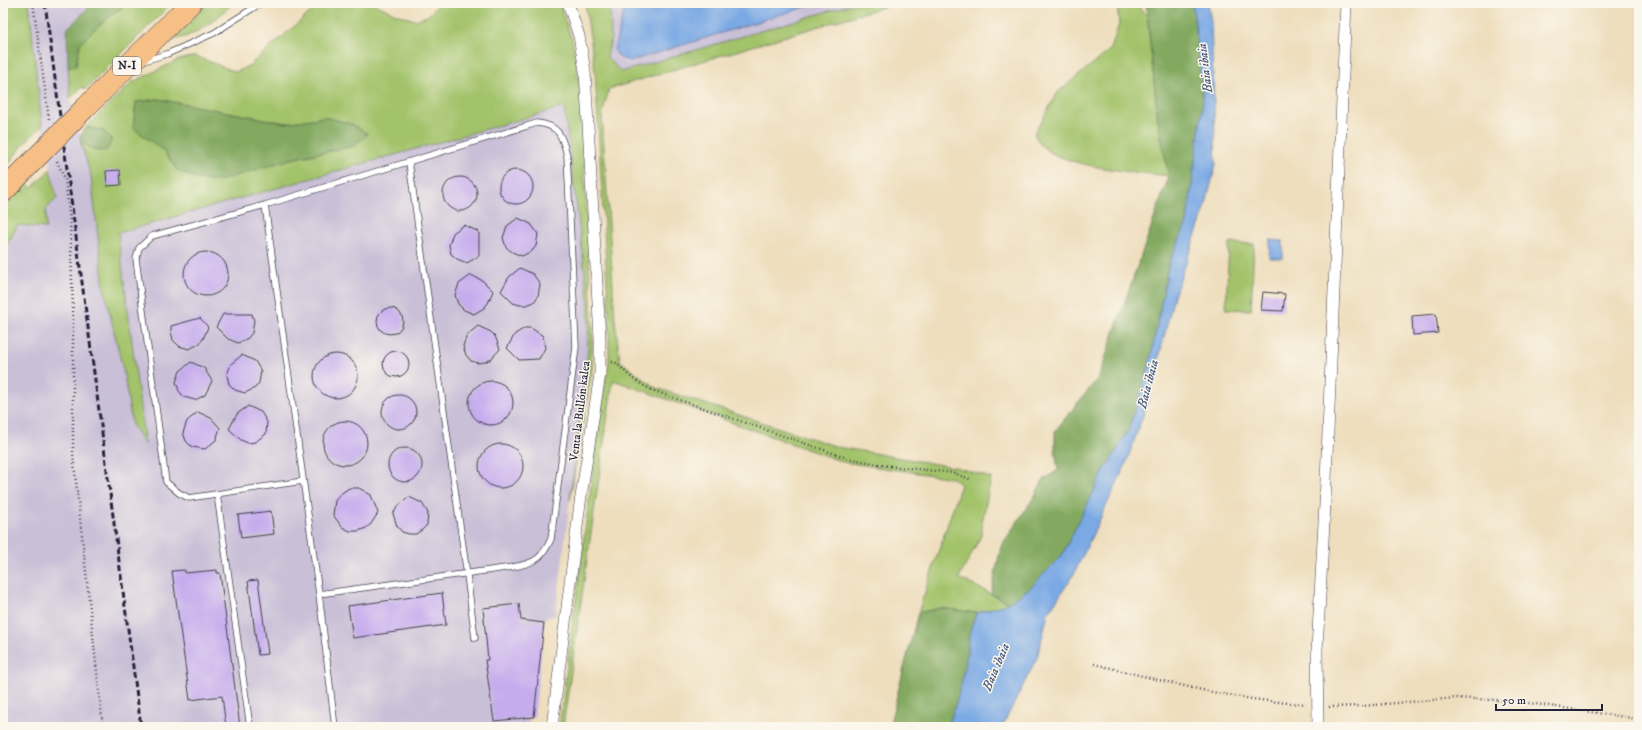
<svg xmlns="http://www.w3.org/2000/svg" width="1642" height="730" font-family="'IM FELL DW Pica',serif">
<style>
.industrial{fill:#c9bfd7}
.green{fill:#a3c36b;stroke:#627253;fill-rule:evenodd}
.forest{fill:#82a95f;stroke:#52664d}
.water{fill:#7aa9e4;stroke:#4e6690}
.building{fill:#c5aced}
.lines{fill:none;stroke-linecap:round;stroke-linejoin:round}
.lane-casing{stroke:#413e4e;stroke-width:7}
.street-casing{stroke:#413e4e;stroke-width:12}
.highway-casing{stroke:#413e4e;stroke-width:22}
.path{stroke:#413e4e;stroke-width:2.5;stroke-dasharray:1 3;stroke-linecap:butt}
.lane{stroke:#fff;stroke-width:5.5}
.street{stroke:#fff;stroke-width:11}
.highway{stroke:#f5bf86;stroke-width:21}
.rail{stroke:#22223b;stroke-width:3;stroke-dasharray:6 3;stroke-linecap:butt}
.highway-bridge-casing{stroke:#413e4e;stroke-width:22;stroke-linecap:butt}
.highway-bridge{stroke:#f5bf86;stroke-width:21}
.labels{text-anchor:middle;dominant-baseline:central;stroke-width:3;stroke-linejoin:round;paint-order:stroke}
.shield{fill:#fbf7ec;stroke:#636270;stroke-width:1}
.shield-label{font-size:11px;font-weight:bold;fill:#22223b}
.street-label{font-size:12px;fill:#22223b;stroke:#fbf7ec}
.water-label{font-size:13px;font-style:italic;fill:#45587f;stroke:#fbf7ec}
</style>
<rect width="100%" height="100%" fill="#fbf7ec"/>
<filter id="ink" filterUnits="userSpaceOnUse"><feTurbulence type="fractalNoise" baseFrequency=".025" numOctaves="2"/><feDisplacementMap in="SourceGraphic" scale="8" xChannelSelector="R" yChannelSelector="G"/><feConvolveMatrix kernelMatrix="1 2 1 2 8 2 1 2 1" color-interpolation-filters="sRGB"/></filter>
<filter id="wash" filterUnits="userSpaceOnUse"><feTurbulence type="fractalNoise" baseFrequency=".012" numOctaves="4" result="noise"/><feDisplacementMap in="SourceGraphic" scale="16" xChannelSelector="R" yChannelSelector="G"/><feGaussianBlur stdDeviation="0.9" result="paint"/><feColorMatrix in="noise" values="0 0 0 0 0 0 0 0 0 0 0 0 0 0 0 0 0 1.4 0 .05"/><feComposite in="paint" operator="in"/></filter>
<g filter="url(#wash)">
<rect width="100%" height="100%" fill="#eedebd"/>
<!-- industrial -->
<path class="industrial" d="M29 3H93L67 29 70 99 91 176 104 288 124 374 127 393 144 444 118 233 564 107 589 305 588 349 556 615 545 618 534 717H529L530 727H3V251L18 224 46 209 57 197 42 126Z
M610 3H856L621 72 607 57 611 38Z"/>
<!-- green -->
<path class="green" d="M3 3H29L42 126 27 140 3 171Z
M128 3H172L86 89 82 87 70 99 68 66 76 65 80 44 98 26Z
M208 3H233C217 19 195 37 172 40Z
M321 3H373L396 14 415 20 427 16 440 3H559L572 39 580 85 593 337 592 369 570 500 588 349 589 305 564 107 118 233 145 445 132 425 124 374 104 288 91 176 81 144H85L97 151 112 140 104 131 86 127 131 83 178 60 195 56 236 72 250 65ZM158 99 286 123 325 117 354 146 291 159 177 170 163 150 133 128 136 102Z
M585 3H610L611 38 607 57 621 72 856 3H897L609 89 602 115 615 319 620 361 656 388 838 447 959 468 991 478 982 523V534L959 578 1009 603 977 613 941 608 918 613 961 484 952 478 843 462 613 380 563 727H559L602 402 609 362V316L595 71Z
M1117 3H1134L1147 15 1158 121 1169 176C1136 172 1067 168 1043 147 1039 144 1037 138 1034 134L1058 92 1111 49 1119 24Z
M50 169 57 198 46 209V228L18 225 3 251V209L27 183 32 188Z
M1229 243 1254 244 1251 310 1226 309Z"/>
<!-- forest -->
<path class="forest" d="M93 3H128L98 26 80 44 76 66H68L67 29Z
M1146 3H1192L1198 47 1203 102 1187 224 1169 263 1149 367 1128 431 1104 471 1061 557 1031 587 1009 603 991 594 1001 546 1034 497 1043 480 1058 470 1055 449V431L1098 378 1169 176 1158 121Z
M158 99 285 123 325 117 352 124 368 134 354 146 291 159 219 181 197 179 177 170 163 150 133 128 136 102Z
M86 127 104 131 112 140 107 150 97 151 85 144H81L80 137Z
M941 608 977 613C967 631 969 647 965 667 961 688 955 707 948 727H889L918 613Z"/>
<!-- water -->
<path class="water" d="M626 3H818L631 61 620 58 614 50Z
M1192 3H1208L1211 22 1216 164 1204 212 1174 296 1150 395 1126 464 1074 574 1048 613 1037 658 1002 727H948C955 707 961 688 965 667 969 647 967 631 977 613L1009 603 1031 587 1061 557 1104 471 1128 431 1149 367 1169 263 1187 223 1203 102 1198 47Z
M1270 240 1283 241V258H1269Z"/>
<g id="blocks">
<!-- building -->
<path class="building" d="M499 187a17 17 0 1 1 34 0a17 17 0 1 1-34 0Z
M120 170 121 185 107 186 106 171Z
M443 194a17 17 0 1 1 34 0a17 17 0 1 1-34 0Z
M518 218 531 224 538 234 536 246 532 251 522 256 512 252 506 247 503 238 507 226Z
M464 225 479 232V256L467 263 457 259 451 254 449 245 453 233Z
M184 274a22 22 0 1 1 44 0a22 22 0 1 1-44 0Z
M520 268 533 274 540 284 538 296 534 302 527 305H520L513 303 501 291 509 277Z
M471 275 483 281 493 291 488 303 484 308 474 314 464 310 458 304 455 295 459 284Z
M1263 292 1285 294 1283 311 1261 310Z
M377 321a13 13 0 1 1 26 0a13 13 0 1 1-26 0Z
M223 314H252L254 321 252 333 248 338 238 343 228 339 216 327Z
M1436 314 1438 333 1413 335 1412 316Z
M200 318 208 327 203 339 199 344 189 349 179 346 173 340 171 331V326Z
M478 326 491 332 495 336 500 349 491 359 485 362 478 363 471 361 466 355 463 346 467 335Z
M525 328H531L543 336 545 348 539 359 519 360 507 348 515 334Z
M383 364a13 13 0 1 1 26 0a13 13 0 1 1-26 0Z
M314 376a22 22 0 1 1 44 0a22 22 0 1 1-44 0Z
M242 355 255 361 261 371 259 383 255 388 245 393 235 390 229 384 227 375 231 364Z
M191 362 204 368 212 381 205 395 195 400 184 397 179 391 176 382 180 371Z
M469 403a22 22 0 1 1 44 0a22 22 0 1 1-44 0Z
M382 412a17 17 0 1 1 34 0a17 17 0 1 1-34 0Z
M248 406 261 412 267 422 266 434 255 442 248 443 241 440 229 429 237 414Z
M198 412 211 418 220 428 216 440 205 449 192 447 186 441 183 433 187 421Z
M323 443a22 22 0 1 1 44 0a22 22 0 1 1-44 0Z
M479 466a22 22 0 1 1 44 0a22 22 0 1 1-44 0Z
M388 465a17 17 0 1 1 34 0a17 17 0 1 1-34 0Z
M349 488H359L371 495 378 513 371 524 366 528 358 531H350L342 527 333 515 335 501 339 495Z
M409 497 422 503 428 513 427 525 422 530 416 534H409L402 532 397 526 393 514 398 506Z
M271 511 274 534 241 538 238 515Z
M185 570V573L217 570V573H220L240 727H226L222 696 190 700 172 571Z
M258 580 268 654 258 655 248 581Z
M442 593 446 625 353 638 348 606Z
M519 604 521 620 544 623 534 717 494 721 485 660H488L483 608Z"/>
</g>
</g>
<g filter="url(#ink)">
<use href="#blocks" fill-opacity="0" stroke="#413e4e" stroke-width="1"/>
<g class="lines">
<defs>
<path id="lane" d="M143 61 167 54 214 33 261 3
M409 162 467 575 475 638
M265 205 319 594 335 727
M303 481 189 498 179 493 166 482 136 259 139 248 152 236 265 205 537 123C559 125 562 136 567 155L576 347 551 539C542 559 535 563 513 567L319 594
M217 494 250 727"/>
<path id="street" d="M552 727 580 503 600 374V338L585 71 579 36 568 3
M1318 727 1317 650 1325 504 1346 3"/>
<path id="highway" d="M84 109 191 3
M3 192 29 165"/>
</defs>
<!-- lane casing -->
<use href="#lane" class="lane-casing"/>
<!-- street casing -->
<use href="#street" class="street-casing"/>
<!-- highway casing -->
<use href="#highway" class="highway-casing"/>
<!-- path -->
<path class="path" d="M33 3 49 119
M57 161 65 179 70 221 73 309V454L103 727
M612 362H615L632 378 651 390 847 458 889 466 954 473 972 480
M1094 664C1164 681 1234 701 1306 704
M1329 707 1362 706 1456 698 1515 701 1639 719"/>
<!-- lane -->
<use href="#lane" class="lane"/>
<!-- street -->
<use href="#street" class="street"/>
<!-- highway -->
<use href="#highway" class="highway"/>
<!-- rail -->
<path class="rail" d="M45 3 141 727"/>
<defs>
<path id="highway-bridge" d="M29 165 84 109"/>
</defs>
<!-- highway-bridge casing -->
<use href="#highway-bridge" class="highway-bridge-casing"/>
<!-- highway-bridge -->
<use href="#highway-bridge" class="highway-bridge"/>
</g>
</g>
<g class="labels">
<!-- shield labels -->
<rect class="shield" x="113" y="57" width="28" height="18" rx="3"/>
<g class="shield-label">
<text x="127" y="66">N-I</text>
</g>
<!-- street labels -->
<g class="street-label">
<text transform="translate(580 411) rotate(-83)">Venta la Bullón kalea</text>
</g>
<!-- water labels -->
<g class="water-label">
<text transform="translate(1205 68) rotate(-97)">Baia ibaia</text>
<text transform="translate(1148 384) rotate(-75)">Baia ibaia</text>
<text transform="translate(996 667) rotate(-67)">Baia ibaia</text>
</g>
</g>
<!-- margin -->
<rect width="1642" height="730" fill="none" stroke="#fbf7ec" stroke-width="16"/>
<!-- scale -->
<path d="M1496 704v6h106v-6" fill="none" stroke="#22223b" stroke-width="2"/>
<text x="1502" y="704" font-size="12" fill="#22223b" stroke="#fbf7ec" stroke-width="3" paint-order="stroke">50 m</text>
</svg>
